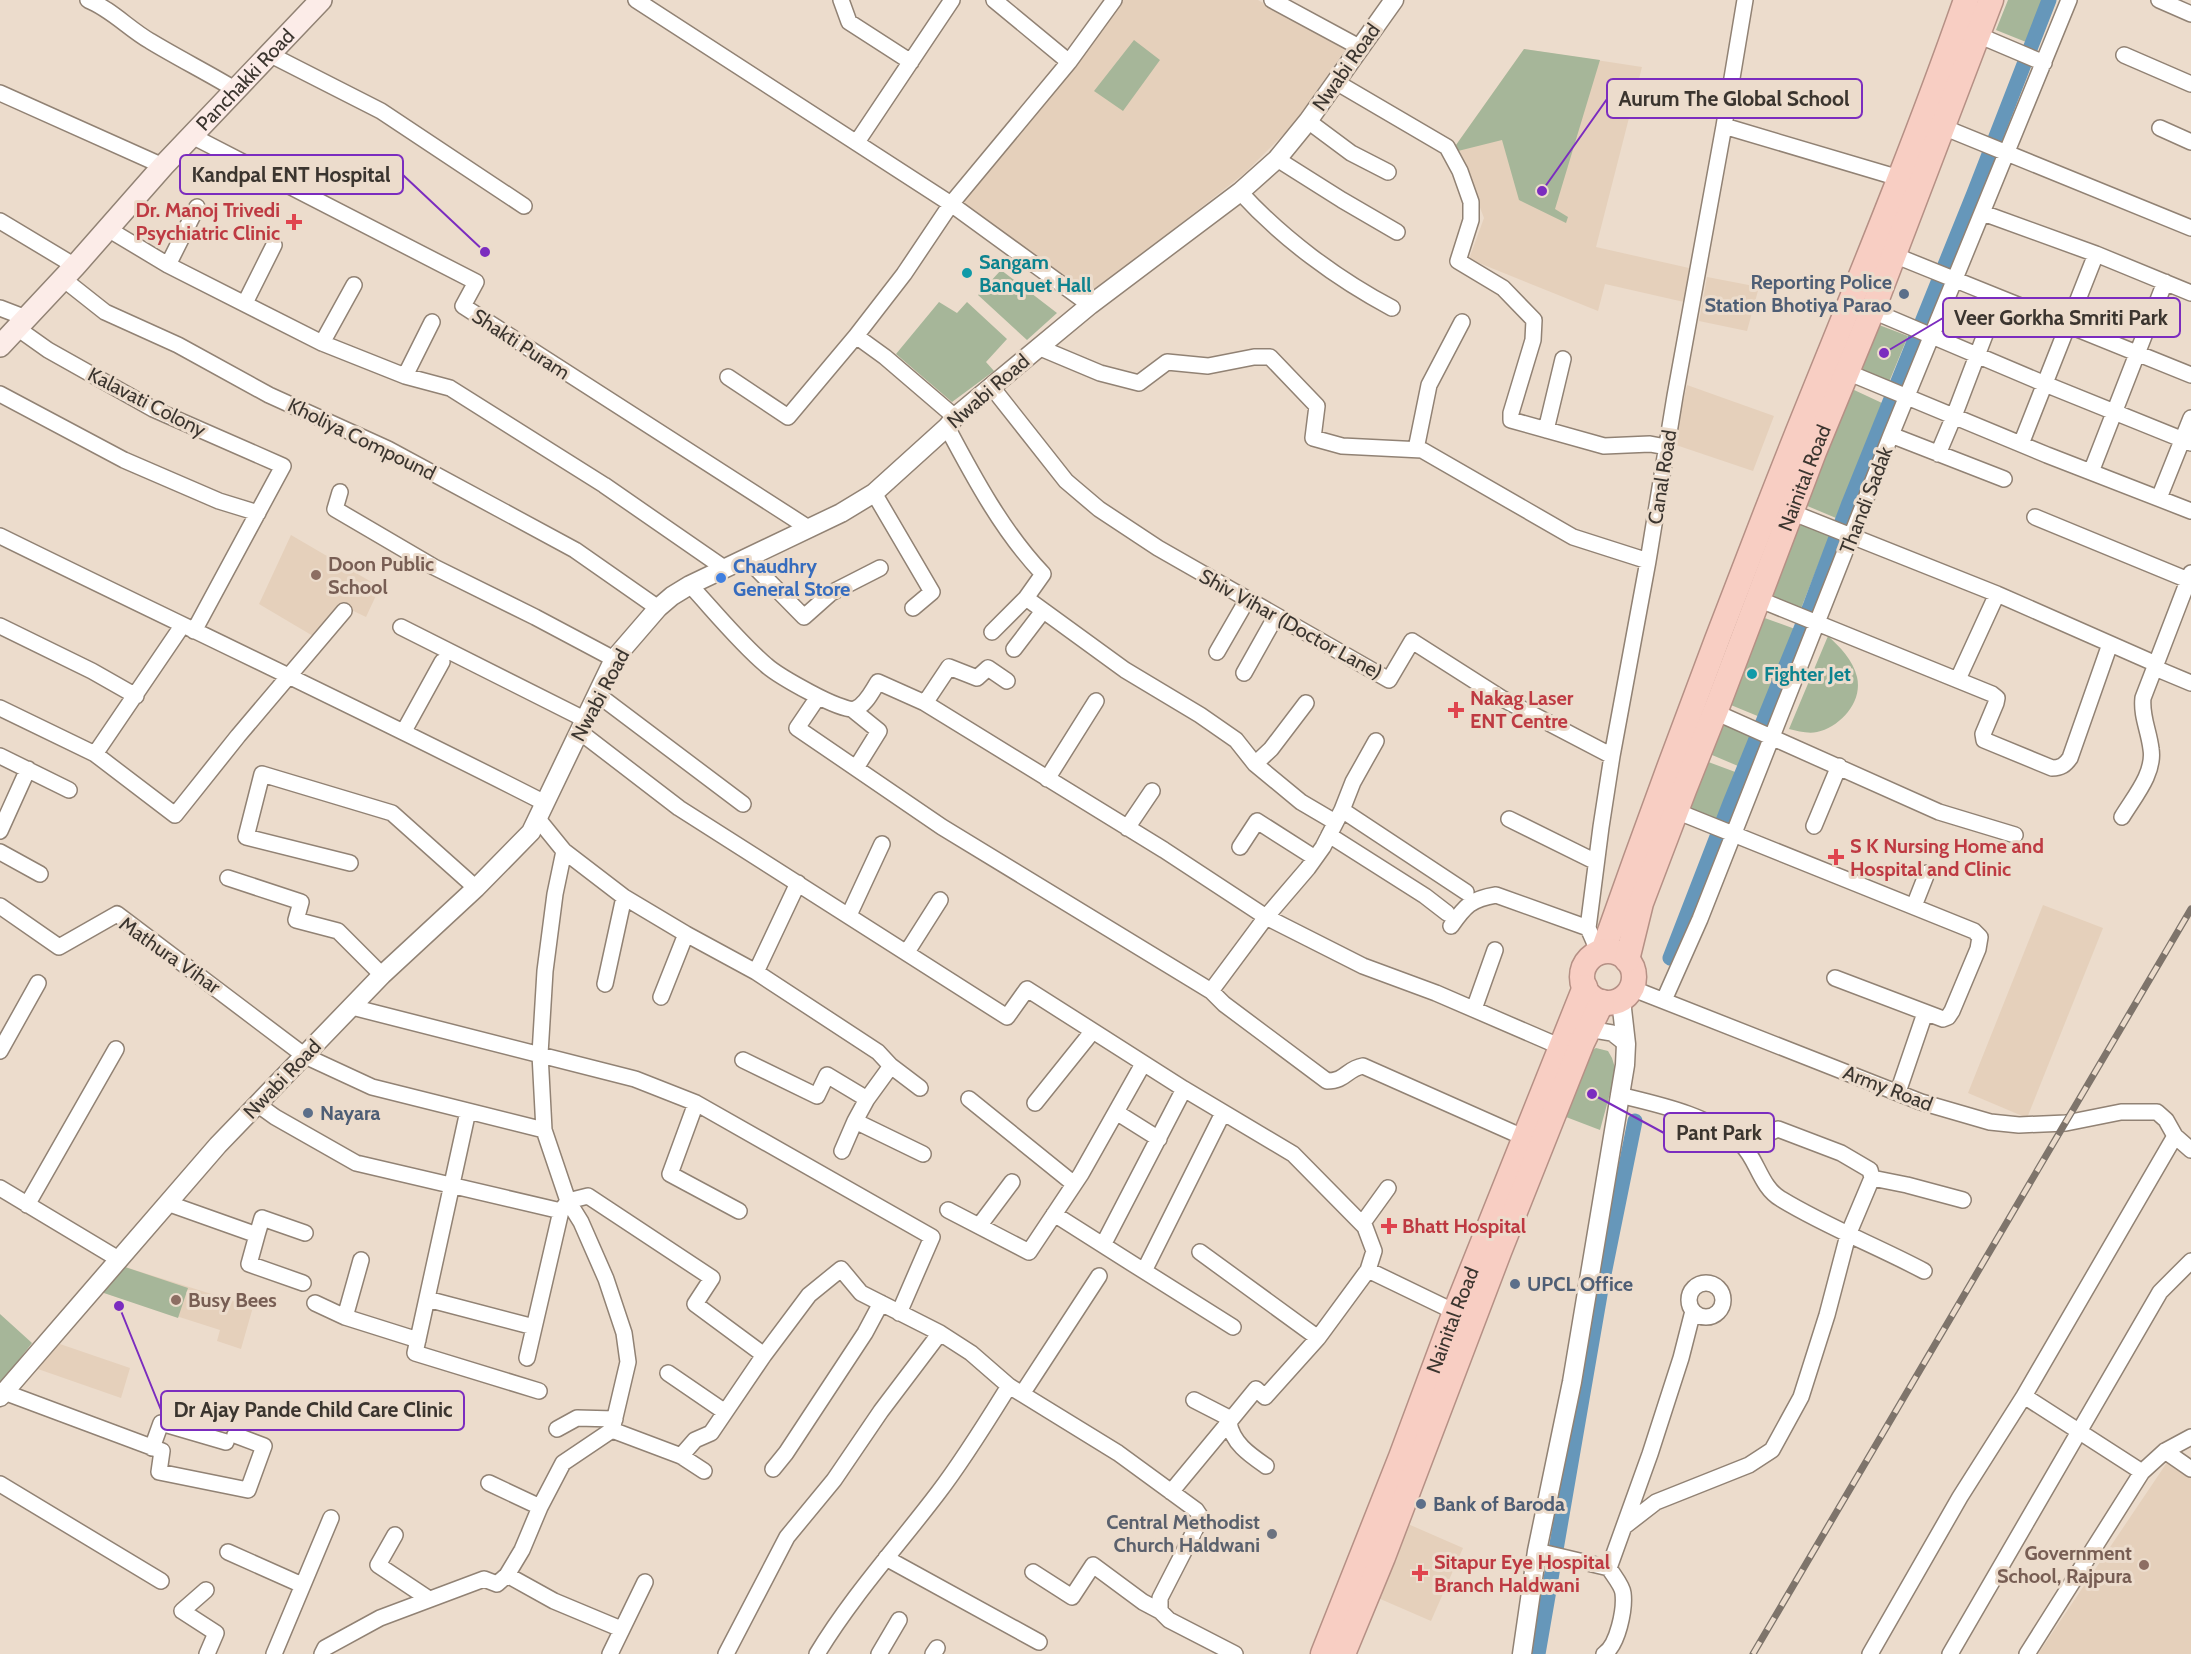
<svg xmlns="http://www.w3.org/2000/svg" width="2191" height="1654" font-family="Cabin,sans-serif">
<style>
.built{fill:#e5d0bb}
.green{fill:#a6b699}
.lines{fill:none;stroke-linecap:round;stroke-linejoin:round}
.canal{stroke:#6697ba;stroke-width:15}
.minor-casing{stroke:#918274;stroke-width:18}
.tertiary-casing{stroke:#918274;stroke-width:21}
.secondary-casing{stroke:#918274;stroke-width:24}
.trunk-casing{stroke:#b59085;stroke-width:27}
.minor{stroke:#fff;stroke-width:15}
.tertiary{stroke:#fff;stroke-width:18}
.secondary{stroke:#fcece8;stroke-width:21}
.trunk{stroke:#f8cec3;stroke-width:24}
.rail-casing{stroke:#7e746b;stroke-width:7}
.rail{stroke:#ecdccc;stroke-width:4.5;stroke-dasharray:14;stroke-linecap:butt}
.health-dot{fill:#e0444e;stroke:#ecdccc;stroke-width:2}
.culture-dot{fill:#0f9aa8;stroke:#ecdccc;stroke-width:2}
.service-dot{fill:#5c6f8a;stroke:#ecdccc;stroke-width:2}
.education-dot{fill:#8d6e63;stroke:#ecdccc;stroke-width:2}
.shop-dot{fill:#3f7fe0;stroke:#ecdccc;stroke-width:2}
.worship-dot{fill:#6b7280;stroke:#ecdccc;stroke-width:2}
.labels{text-anchor:middle;dominant-baseline:central;stroke-width:6;stroke-linejoin:round;paint-order:stroke}
.street-label{font-size:20px;fill:#3b352f;stroke:#ecdccc}
.health-label{font-size:20px;font-weight:bold;fill:#be3a42;stroke:#ecdccc;text-anchor:start}
.culture-label{font-size:20px;font-weight:bold;fill:#0d838f;stroke:#ecdccc;text-anchor:start}
.service-label{font-size:20px;font-weight:bold;fill:#4e5e75;stroke:#ecdccc;text-anchor:start}
.education-label{font-size:20px;font-weight:bold;fill:#785e54;stroke:#ecdccc;text-anchor:start}
.shop-label{font-size:20px;font-weight:bold;fill:#366cbe;stroke:#ecdccc;text-anchor:start}
.worship-label{font-size:20px;font-weight:bold;fill:#5b616d;stroke:#ecdccc;text-anchor:end}
.leader{fill:none;stroke:#7b2cbf;stroke-width:2}
.callout-dot{fill:#7b2cbf;stroke:#ecdccc;stroke-width:2}
.callout{fill:#ecdccc;stroke:#7b2cbf;stroke-width:2}
.callout-label{font-size:21px;text-anchor:middle;font-weight:bold;fill:#3b352f}
</style>
<rect width="100%" height="100%" fill="#ecdccc"/>
<!-- built -->
<path class="built" d="M1121 0H1258L1345 50 1292 126 1245 173 1087 297 960 202Z
M1524 49 1642 67 1596 247 1689 268 1684 302 1605 284 1598 311 1469 259 1484 218 1456 145Z
M1707 277 1759 287 1747 331 1699 321Z
M1687 385 1774 416 1753 471 1673 444Z
M291 535 380 587 366 617 343 606 332 613 313 636 259 604Z
M2043 905 2103 928 2027 1118 1968 1093Z
M122 1266 253 1307 241 1349 217 1341 220 1330 101 1292Z
M57 1343 130 1368 121 1398 35 1368Z
M2168 1461 2191 1476V1654H2038Z
M1408 1524 1463 1548 1431 1621 1378 1598Z"/>
<!-- green -->
<path class="green" d="M2008 0H2044L2026 42 1996 30Z
M1134 40 1160 60 1123 111 1094 91Z
M1524 49 1600 60 1555 209 1568 217 1566 223 1519 200 1502 140 1458 151 1456 145Z
M1001 270 1057 313 1027 340 978 295Z
M939 302 957 313 967 302 1007 339 986 362 994 371 952 402 896 354Z
M1879 325 1908 336 1889 382 1861 371Z
M1852 389 1882 403 1836 518 1805 505Z
M1797 522 1830 535 1800 611 1767 598Z
M1759 616 1795 629 1760 717 1726 703Z
M1828 636C1840 647 1853 660 1857 677 1863 702 1840 727 1817 732 1808 734 1798 731 1789 729Z
M1718 718 1752 733 1738 766 1705 752Z
M1703 760 1738 773 1718 822 1683 809Z
M1596 1048 1608 1051 1612 1058 1616 1071 1600 1130 1566 1117 1590 1051Z
M122 1266 188 1288 178 1318 101 1292Z
M0 1314 32 1343 0 1384Z"/>
<g class="lines">
<!-- canal -->
<path class="canal" d="M1670 958 1730 803 1811 604 1849 503 1974 193 2049 0
M1538 1654 1601 1289 1635 1121"/>
<defs>
<path id="minor" d="M88 0C111 9 129 29 150 41 178 58 208 73 236 90
M636 0 951 204 1090 305
M841 0 849 22 911 62
M994 0 1069 62
M1272 0 1359 47
M2159 0 2191 14
M1978 35 2044 63
M269 54 381 111 524 206
M2124 55 2191 84
M1336 82 1447 147 1460 171 1471 202V220L1458 261 1503 288 1534 320 1533 340 1511 413V420L1604 446 1650 444 1666 447
M0 93 163 166
M1308 121 1351 153 1388 172
M1724 126 1899 178
M1943 127 2191 228
M2160 128 2191 142
M192 136 476 282 463 306 810 529
M857 142 952 0
M1277 159 1342 200 1397 232
M1240 192C1282 238 1337 279 1392 308
M1983 213 2096 254 2191 293
M0 221 75 266
M108 229 168 265 322 343 405 376 450 388 604 485 724 568
M1894 255 2191 375
M168 265 197 207
M62 278 105 312 178 345 269 395 388 449 575 550 658 608
M245 303 274 245
M0 308 26 318
M1873 311 2045 384 2191 443
M17 328 48 350 153 409 283 466 194 631
M856 336 904 274 951 204 1069 62 1114 0
M322 343 354 285
M1038 347 1100 373 1139 383 1167 362 1208 366 1254 357H1270L1317 406 1313 438 1342 446 1422 450 1573 537 1648 561
M1847 372 2047 455 2191 511
M405 376 432 322
M728 377 788 417 856 336 885 357 955 417
M991 386 1066 481 1099 509 1158 548 1389 680 1412 641 1503 699 1612 756
M0 394 124 460 219 501 258 513
M947 427C974 478 1003 532 1043 574L1026 598 1125 670 1200 715 1236 740 1255 764 1301 802 1335 822
M1546 430 1563 359
M1891 435 2004 479
M2021 444 2096 254
M1416 449 1429 385 1462 322
M1938 454 1954 416 1999 298
M2091 472 2165 282
M340 492 335 509 434 567 535 617 614 659
M874 493 932 592 913 608
M2159 498 2191 418
M1791 512 1997 594 2156 664
M2035 517 2188 580
M0 536C181 625 365 711 545 803
M747 559 804 617 831 593 880 568
M690 585C714 611 739 642 766 665 777 675 842 713 855 709 866 705 872 691 878 682L925 703 1164 850 1266 917 1363 966 1436 993 1561 1047
M1758 599 1992 694 1997 698 1996 703 1983 734 1984 740 2052 768C2061 768 2065 765 2070 758L2110 644
M0 626 92 671 136 696
M401 627 584 719
M992 632 1026 598
M1014 649 1043 611
M1217 652 1247 600
M2155 668 2191 683
M1244 673 1276 616
M1958 679 1997 594
M597 694 743 804
M818 697 797 728 942 827 1211 991 1266 917 1308 868 1323 847 1342 810 1466 892
M925 703 949 667 977 678 988 668 1007 681
M0 708 95 754 175 815 238 736 344 611
M853 710 879 731 856 768
M1715 712 1939 812 2015 835
M404 731 442 662
M580 732 679 808 1007 1017 1027 989 1184 1089 1293 1154 1365 1227 1374 1251 1368 1270 1455 1312
M95 754 182 626
M0 756 69 790
M1255 764 1271 749 1306 703
M1047 779 1096 701
M1342 810 1353 782 1376 741
M1676 811 1974 931 1980 937 1978 949 1952 1011 1948 1017 1943 1019 1835 978
M2122 817C2134 797 2155 773 2151 749 2149 731 2141 716 2143 698L2191 573
M538 819 564 851 624 897 686 934 756 972 878 1052 891 1066 867 1099 855 1121 923 1154
M1509 819 1596 862
M1814 826 1839 766
M1127 828 1152 791
M0 831 28 769
M1329 835 1425 896 1447 913
M1240 847 1257 821 1315 858
M0 852 40 874
M350 863 246 837 262 774 392 813 476 888
M228 878 301 902 296 920 338 931 382 975
M0 906 59 947 117 914 305 1056 372 1087 544 1130
M1914 906 1927 873
M849 915 882 844
M1451 926C1465 906 1471 899 1496 895L1588 928
M907 952 940 900
M1599 953 1588 928 1601 827 1612 756 1648 561 1675 396 1724 126 1745 0
M756 972 798 883
M605 984 624 897
M1631 988 1921 1102 1990 1122 2019 1125 2066 1123 2121 1112H2157L2166 1120 2175 1136 2191 1150
M1211 991 1224 1004 1327 1081C1346 1081 1346 1069 1363 1066L1525 1138
M661 997 686 934
M1664 1000 1700 919 1891 435 2069 0
M352 1007 635 1079 696 1103 932 1237 899 1313
M1474 1009 1495 950
M1588 1029 1612 1033 1626 1044
M0 1051 38 983
M743 1060 817 1096 827 1075 867 1099
M891 1066 920 1088
M1898 1092 1925 1013
M1619 1095C1660 1105 1709 1115 1741 1144 1757 1158 1760 1187 1781 1199 1827 1227 1877 1246 1924 1271
M969 1099 1074 1184
M696 1103 670 1174 739 1211
M1035 1103 1092 1032
M257 1104 275 1117 356 1163 561 1211
M468 1111 415 1353 539 1391
M1116 1112 1159 1139
M842 1151 855 1121
M1872 1178 1907 1185 1963 1200
M0 1188 120 1260
M167 1203 257 1235 262 1218 305 1233
M27 1205 116 1049
M948 1210 1029 1252 1081 1174 1143 1064
M1054 1214 1144 1271 1223 1113
M1362 1224 1388 1188
M979 1226 1012 1182
M257 1235 249 1264 303 1283
M1103 1245 1184 1089
M1200 1252 1318 1338
M1144 1271 1233 1327
M1689 1300a17 17 0 1 1 34 0a17 17 0 1 1-34 0Z
M427 1299 534 1327
M315 1303 345 1317 418 1340
M345 1317 361 1260
M527 1358 561 1211 568 1201 588 1196 712 1278 695 1304 764 1355
M668 1373 725 1412
M4 1392 162 1451 159 1472 248 1490 264 1446 235 1435
M1022 1394 1099 1276
M2024 1396 2142 1472
M1194 1400 1231 1419
M557 1429 577 1418 615 1419
M612 1430 681 1456 704 1471
M152 1448 161 1423 226 1442
M2165 1451 2191 1469
M681 1456 695 1440 711 1433 764 1355 809 1295 841 1269 861 1293 940 1333 971 1353 1009 1386 1118 1453 1196 1510 1200 1516 1198 1524 1160 1598V1611L1169 1620 1235 1654
M1266 1466C1250 1455 1232 1443 1229 1422L1256 1389 1265 1397 1318 1338 1368 1270
M773 1469 786 1453 865 1333 881 1303
M489 1483 540 1507
M0 1484 161 1581
M1171 1492 1229 1422
M1625 1526 1656 1502 1749 1465 1772 1450 1801 1397 1827 1315 1848 1235 1872 1178 1870 1170 1841 1153 1778 1129 1743 1145
M395 1535 378 1565 429 1599
M1537 1551 1609 1568 1650 1454 1681 1358 1693 1311
M228 1552 302 1585
M886 1558 1039 1642
M1033 1572 1072 1597 1093 1565 1143 1602 1160 1611
M507 1575 554 1601 621 1629
M206 1590 182 1611 216 1633 207 1654
M274 1654 331 1518
M322 1654 325 1648 380 1618 484 1579 497 1584 507 1575 522 1550 540 1507 563 1463 612 1430 628 1362 624 1333 606 1279 581 1222 568 1201 544 1130 540 1054 545 971 555 894 564 851
M610 1654 645 1582
M726 1654 787 1537 834 1480 881 1411 940 1333
M817 1654C852 1596 897 1547 938 1493 964 1459 986 1423 1009 1386
M879 1654 899 1620
M933 1654 937 1648
M1604 1654C1618 1645 1625 1609 1623 1593 1622 1585 1613 1575 1609 1568
M1870 1654 1960 1497 2024 1396 2175 1136
M1950 1654 2160 1292 2191 1261
M2027 1654 2142 1472 2165 1451 2191 1437"/>
<path id="tertiary" d="M0 1397 218 1145 382 975 476 888 531 832 614 659 658 608 672 596 690 585 841 513 874 493 947 427 955 417 1090 305 1240 192 1277 159 1308 121 1394 0
M1522 1654 1537 1551 1572 1382 1625 1065 1626 1044 1621 1000"/>
<g id="secondary">
<path id="s1" d="M0 346 75 266 163 166 321 0"/>
</g>
<g id="trunk">
<path d="M1603 951C1664 778 1729 605 1797 434 1855 290 1915 146 1966 0"/>
<circle cx="1608" cy="977" r="26"/>
<path id="s2" d="M1627 960 1641 903 1684 790 1719 702 1814 452 1875 304 1991 0"/>
<path id="s3" d="M1323 1654 1401 1457 1455 1312 1585 987"/>
<path d="M1343 1654 1383 1557 1499 1252 1582 1043 1602 1002"/>
</g>
</defs>
<!-- minor casing -->
<use href="#minor" class="minor-casing"/>
<!-- tertiary casing -->
<use href="#tertiary" class="tertiary-casing"/>
<!-- secondary casing -->
<use href="#secondary" class="secondary-casing"/>
<!-- trunk casing -->
<use href="#trunk" class="trunk-casing"/>
<!-- minor -->
<use href="#minor" class="minor"/>
<!-- tertiary -->
<use href="#tertiary" class="tertiary"/>
<!-- secondary -->
<use href="#secondary" class="secondary"/>
<!-- trunk -->
<use href="#trunk" class="trunk"/>
<defs>
<path id="rail" d="M1753 1654 2191 909"/>
</defs>
<!-- rail casing -->
<use href="#rail" class="rail-casing"/>
<!-- rail -->
<use href="#rail" class="rail"/>
</g>
<!-- markers -->
<g class="health-dot">
<path d="M291 213h6v6h6v6h-6v6h-6v-6h-6v-6h6z"/>
<path d="M1453 701h6v6h6v6h-6v6h-6v-6h-6v-6h6z"/>
<path d="M1833 848h6v6h6v6h-6v6h-6v-6h-6v-6h6z"/>
<path d="M1386 1217h6v6h6v6h-6v6h-6v-6h-6v-6h6z"/>
<path d="M1417 1564h6v6h6v6h-6v6h-6v-6h-6v-6h6z"/>
</g>
<g class="culture-dot">
<circle cx="967" cy="273" r="6"/>
<circle cx="1752" cy="674" r="6"/>
</g>
<g class="service-dot">
<circle cx="1904" cy="294" r="6"/>
<circle cx="308" cy="1113" r="6"/>
<circle cx="1515" cy="1284" r="6"/>
<circle cx="1421" cy="1504" r="6"/>
</g>
<g class="education-dot">
<circle cx="316" cy="575" r="6"/>
<circle cx="176" cy="1300" r="6"/>
<circle cx="2144" cy="1565" r="6"/>
</g>
<circle class="shop-dot" cx="721" cy="578" r="6"/>
<circle class="worship-dot" cx="1272" cy="1534" r="6"/>
<g class="labels">
<!-- street labels -->
<g class="street-label">
<text transform="translate(1346 67) rotate(-55)">Nwabi Road</text>
<text stroke="none"><textPath href="#s1" startOffset="362">Panchakki Road</textPath></text>
<text transform="translate(521 344) rotate(33)">Shakti Puram</text>
<text transform="translate(988 391) rotate(-41)">Nwabi Road</text>
<text transform="translate(147 402) rotate(27)">Kalavati Colony</text>
<text transform="translate(362 439) rotate(26)">Kholiya Compound</text>
<text transform="translate(1662 477) rotate(-81)">Canal Road</text>
<text stroke="none"><textPath href="#s2" startOffset="514">Nainital Road</textPath></text>
<text transform="translate(1866 500) rotate(-69)">Thandi Sadak</text>
<text transform="translate(1291 624) rotate(29)">Shiv Vihar (Doctor Lane)</text>
<text transform="translate(600 695) rotate(-62)">Nwabi Road</text>
<text transform="translate(170 955) rotate(35)">Mathura Vihar</text>
<text transform="translate(282 1079) rotate(-46)">Nwabi Road</text>
<text transform="translate(1888 1088) rotate(21)">Army Road</text>
<text stroke="none"><textPath href="#s3" startOffset="358">Nainital Road</textPath></text>
</g>
<!-- health labels -->
<g class="health-label">
<text x="280" y="210" text-anchor="end">Dr. Manoj Trivedi<tspan x="280" dy="23">Psychiatric Clinic</tspan></text>
<text x="1470" y="698">Nakag Laser<tspan x="1470" dy="23">ENT Centre</tspan></text>
<text x="1850" y="846">S K Nursing Home and<tspan x="1850" dy="23">Hospital and Clinic</tspan></text>
<text x="1402" y="1226">Bhatt Hospital</text>
<text x="1434" y="1562">Sitapur Eye Hospital<tspan x="1434" dy="23">Branch Haldwani</tspan></text>
</g>
<!-- culture labels -->
<g class="culture-label">
<text x="979" y="262">Sangam<tspan x="979" dy="23">Banquet Hall</tspan></text>
<text x="1764" y="674">Fighter Jet</text>
</g>
<!-- service labels -->
<g class="service-label">
<text x="1892" y="282" text-anchor="end">Reporting Police<tspan x="1892" dy="23">Station Bhotiya Parao</tspan></text>
<text x="320" y="1113">Nayara</text>
<text x="1527" y="1284">UPCL Office</text>
<text x="1433" y="1504">Bank of Baroda</text>
</g>
<!-- education labels -->
<g class="education-label">
<text x="328" y="564">Doon Public<tspan x="328" dy="23">School</tspan></text>
<text x="188" y="1300">Busy Bees</text>
<text x="2132" y="1553" text-anchor="end">Government<tspan x="2132" dy="23">School, Rajpura</tspan></text>
</g>
<!-- shop labels -->
<g class="shop-label">
<text x="733" y="566">Chaudhry<tspan x="733" dy="23">General Store</tspan></text>
</g>
<!-- worship labels -->
<g class="worship-label">
<text x="1260" y="1522">Central Methodist<tspan x="1260" dy="23">Church Haldwani</tspan></text>
</g>
</g>
<!-- callouts -->
<path class="leader" d="M1542 191L1607 99M485 252L403 175M1884 353L1943 318M1592 1094L1664 1133M119 1306L161 1410"/>
<g class="callout-dot">
<circle cx="1542" cy="191" r="6"/>
<circle cx="485" cy="252" r="6"/>
<circle cx="1884" cy="353" r="6"/>
<circle cx="1592" cy="1094" r="6"/>
<circle cx="119" cy="1306" r="6"/>
</g>
<g class="callout">
<rect x="1607" y="79" width="255" height="39" rx="6"/>
<rect x="180" y="155" width="223" height="39" rx="6"/>
<rect x="1943" y="298" width="237" height="39" rx="6"/>
<rect x="1664" y="1113" width="110" height="39" rx="6"/>
<rect x="161" y="1391" width="303" height="39" rx="6"/>
</g>
<g class="callout-label">
<text x="1734" y="106">Aurum The Global School</text>
<text x="291" y="182">Kandpal ENT Hospital</text>
<text x="2061" y="325">Veer Gorkha Smriti Park</text>
<text x="1719" y="1140">Pant Park</text>
<text x="313" y="1417">Dr Ajay Pande Child Care Clinic</text>
</g>
</svg>
